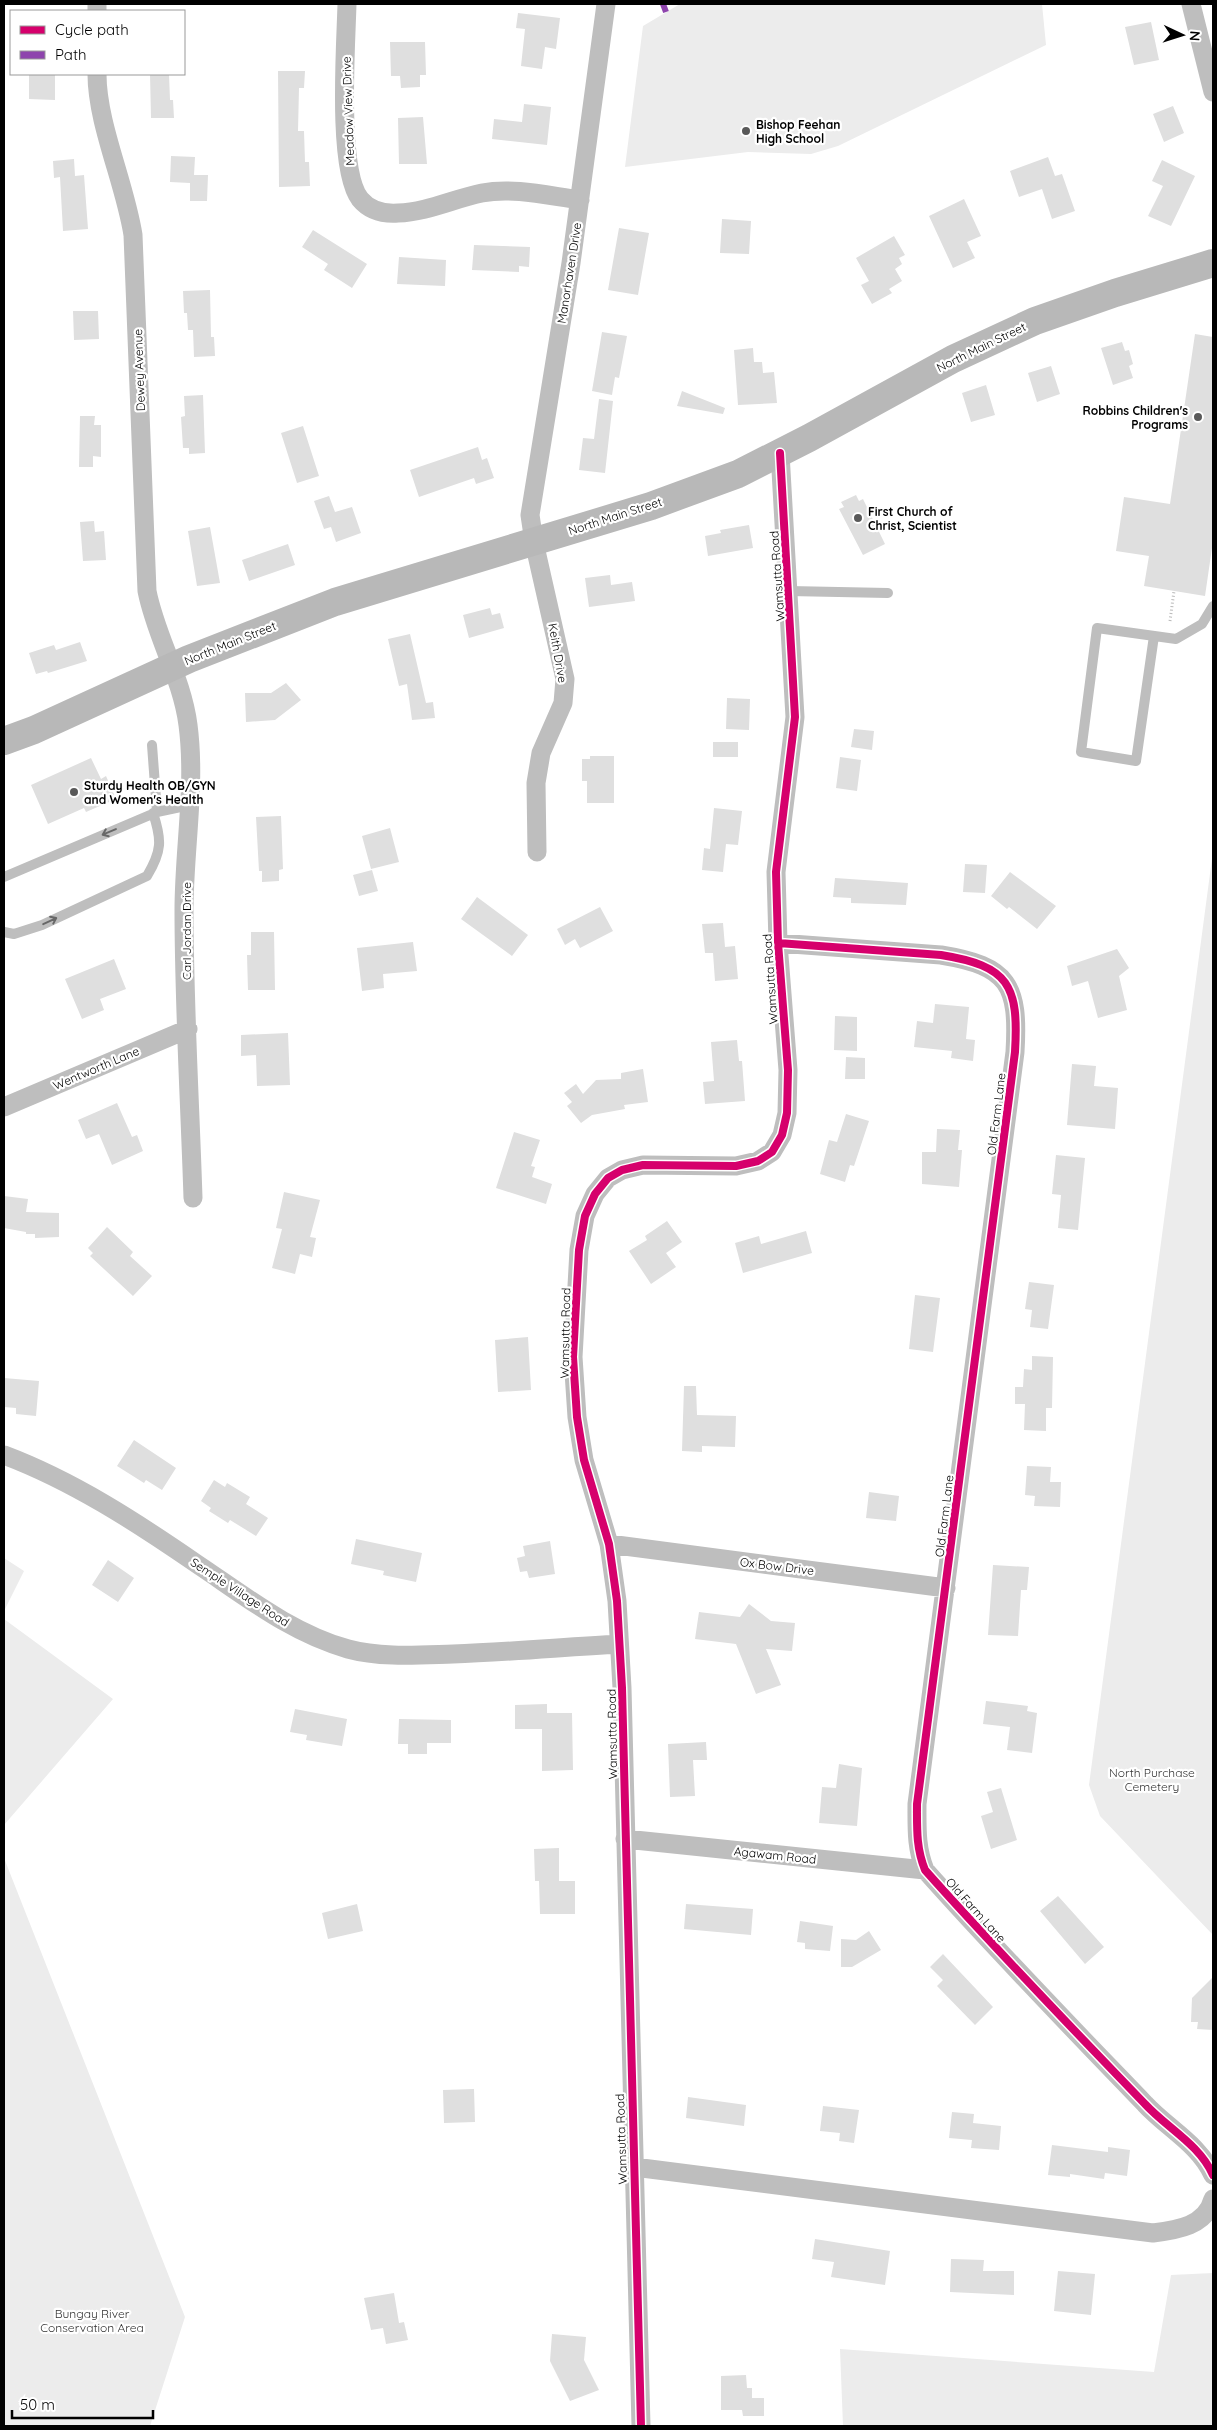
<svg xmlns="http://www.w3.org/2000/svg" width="1217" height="2430" font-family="Quicksand,sans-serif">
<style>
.green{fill:#ececec}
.building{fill:#dfdfdf}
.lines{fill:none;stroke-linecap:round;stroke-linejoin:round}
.path{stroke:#b9b9b9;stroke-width:3;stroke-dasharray:1 2.5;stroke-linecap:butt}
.lane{stroke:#bebebe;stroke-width:10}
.street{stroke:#bebebe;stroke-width:19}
.secondary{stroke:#b8b8b8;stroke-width:28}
.quiet{stroke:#8e44ad;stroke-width:6;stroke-dasharray:12 6;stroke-linecap:butt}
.cycleway-casing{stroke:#fff;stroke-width:11}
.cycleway{stroke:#d6006c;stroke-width:8}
.oneway{stroke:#686868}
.poi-dot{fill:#595959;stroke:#fff;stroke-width:2}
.labels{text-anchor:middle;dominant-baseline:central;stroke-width:4.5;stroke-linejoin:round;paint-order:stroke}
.street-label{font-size:12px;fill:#000;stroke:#fff}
.poi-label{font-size:12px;font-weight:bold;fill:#000;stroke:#fff;text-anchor:start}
.park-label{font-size:12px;fill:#333;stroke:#fff}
</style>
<rect width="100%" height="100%" fill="#fff"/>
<!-- green -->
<path class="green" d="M680 4H1042L1046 45 838 146 811 154 748 152 625 167 643 26Z
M1213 851V1935L1100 1816 1089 1785Z
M4 1558 24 1571 4 1611Z
M4 1619 113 1699 4 1825Z
M4 1858 185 2317 150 2426H4Z
M1213 2273V2426H843L840 2349 1154 2372 1171 2275Z"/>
<!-- building -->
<path class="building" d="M518 13 560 18 556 49 545 47 542 69 521 66 525 29 516 28Z
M1151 22 1159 60 1134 65 1125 27Z
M390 42H425L426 75H420V87L401 88 400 76H391Z
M278 71H305L304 88H299L298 131H304L305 162H309L310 186 279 187Z
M29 74H55V100L29 99Z
M150 74H169L170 100H173L174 118H151Z
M524 104 551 107 547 145 492 139 494 119 522 122Z
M1173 106 1184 133 1164 142 1153 114Z
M423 117 427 164H399L398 118Z
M171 156 195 157 194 175H208L207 201H190V183L170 182Z
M1048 157 1055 176 1062 174 1075 211 1052 219 1042 189 1019 197 1010 171Z
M74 159 75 176 84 175 88 229 63 231 60 177 54 178 53 161Z
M1162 160 1195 176 1171 226 1148 216 1163 186 1152 181Z
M964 199 981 236 967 242 975 258 953 268 929 216Z
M722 219 751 221 749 254 720 253Z
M619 228 649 233 638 295 608 290Z
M313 230 367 264 352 288 324 270 328 264 302 247Z
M894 236 905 255 899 258 902 264 895 269 902 281 889 289 892 293 872 304 861 285 869 281 856 258Z
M474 245 530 247 529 267 519 266V272L472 270Z
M399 257 446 260 445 286 397 284Z
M210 290 211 337H214L215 356 194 357 193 330H188L187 313H184L183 291Z
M73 311H98L99 339 74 340Z
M602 332 627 336 619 378 615 377 612 395 592 391Z
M1195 334 1213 337V541L1205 596 1144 586 1149 556 1116 551 1124 497 1170 504Z
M1122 342 1125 351 1129 350 1133 364 1129 366 1133 378 1113 385 1101 348Z
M753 348 754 362H762L763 373 774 372 777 403 738 405 734 350Z
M1051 366 1060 394 1037 402 1028 373Z
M986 385 995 415 971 422 962 393Z
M682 391 725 408 723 414 677 406Z
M203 395 205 453 189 454V448H183L181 417 185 416 184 396Z
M599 399 613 401 605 473 579 470 583 438 594 439Z
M80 416H95L94 425H101V457L93 456V467H79Z
M303 426 319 476 297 483 281 433Z
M478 447 482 460 487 458 494 478 476 484 474 478 419 497 410 470Z
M856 495 859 501 863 499 885 544 863 555 839 509 844 507 841 502Z
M329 496 335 512 352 507 361 533 336 542 331 527 324 529 314 501Z
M94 521 95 532 104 531 106 560 83 561 80 522Z
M749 525 753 548 708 556 705 536 721 533 720 530Z
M210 527 220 583 197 586 188 531Z
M288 544 295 565 249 581 242 560Z
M610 575 611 585 632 582 635 601 589 607 585 578Z
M490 608 492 615 500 613 504 628 469 638 463 615Z
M410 634 426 703 433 702 435 718 412 720 407 684 399 686 388 639Z
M80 642 87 661 48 673 47 671 36 674 29 653 54 645 56 650Z
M286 683 301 700 275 720 246 722 245 693H271Z
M727 698 750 699 749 730 726 729Z
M854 729 874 731 872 750 851 747Z
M713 742H738V757H713Z
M590 756H614V803H587V781H582V759H590Z
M840 757 861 760 857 791 836 788Z
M91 758 101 779 106 776 116 799 86 812 84 808 48 824 31 785Z
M714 808 742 811 738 845 726 844 723 872 702 870 704 848 710 849Z
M281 816 283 869 279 870V881L262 882V871H259L256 817Z
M390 828 399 862 371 869 362 836Z
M965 864 987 865 985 893 963 892Z
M372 870 378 891 359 896 353 875Z
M1010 872 1056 906 1037 929 1009 907 1007 909 991 896Z
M835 878 908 883 906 905 851 903V898L833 897Z
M477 897 528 935 512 956 461 919Z
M600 907 613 931 580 948 575 939 565 945 557 929Z
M723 923 725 947 735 946 738 979 715 981 713 953H705L702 924Z
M251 932H274L275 990H248L247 955H251Z
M413 942 417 971 383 974 384 988 362 991 357 948Z
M1117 949 1129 968 1119 976 1127 1010 1098 1018 1088 981 1072 986 1067 966Z
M114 959 126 989 100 999 104 1010 82 1019 65 979Z
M935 1004 969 1007 966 1039 975 1040 973 1061 951 1058 952 1051 914 1047 917 1021 933 1023Z
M835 1016 857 1017V1051L834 1050Z
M288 1033 290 1085 257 1086 256 1055 241 1056V1035Z
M737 1040 739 1061H742L745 1101 705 1104 703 1082 714 1081 711 1042Z
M846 1057 865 1058V1079H845Z
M1072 1064 1096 1066 1094 1086 1118 1088 1115 1129 1067 1125Z
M643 1069 648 1102 624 1105 625 1109 592 1115 581 1123 567 1106 572 1102 564 1093 576 1084 583 1094 596 1080 621 1079V1073Z
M117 1103 132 1137 137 1135 143 1151 112 1165 99 1134 86 1139 78 1120Z
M846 1114 869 1121 854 1166 850 1165 845 1182 820 1174 829 1140 837 1142Z
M937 1129 960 1130 958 1150H962L959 1187 922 1184V1152H936Z
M514 1132 540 1140 531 1166 535 1167 532 1177 552 1184 546 1204 496 1188Z
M1056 1155 1085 1158 1078 1230 1058 1228 1061 1195 1052 1194Z
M284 1192 320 1200 310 1237 316 1238 312 1257 300 1254 295 1274 272 1268 282 1229 276 1228Z
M4 1196 28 1199 26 1212 59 1213V1237L35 1238V1234H26V1232L4 1228Z
M667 1221 682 1242 666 1253 676 1267 651 1284 629 1251 647 1240 645 1236Z
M107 1227 133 1252 130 1256 152 1276 133 1296 90 1256 93 1253 88 1248Z
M806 1231 812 1253 743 1273 735 1243 759 1236 761 1244Z
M1029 1282 1054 1285 1048 1329 1030 1327 1032 1310 1025 1309Z
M915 1295 940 1298 933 1352 909 1349Z
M528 1337 531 1390 498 1392 495 1340Z
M1032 1356 1053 1357 1052 1408H1046V1431L1024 1430 1025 1404H1015V1387H1023L1024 1369 1032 1370Z
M4 1378 39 1381 36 1416 16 1414V1408L4 1407Z
M684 1386H696L697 1415 736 1416 735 1447 702 1446V1452L682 1451Z
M134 1440 176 1468 162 1490 146 1480 144 1483 117 1466Z
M1027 1466 1051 1467 1050 1482H1061L1060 1507 1034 1506 1035 1496 1025 1495Z
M214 1480 225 1487 227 1483 250 1497 246 1504 268 1518 256 1536 230 1520 228 1523 209 1511 211 1508 201 1501Z
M869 1492 899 1496 896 1521 866 1518Z
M356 1539 422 1553 416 1582 383 1575 384 1571 351 1564Z
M550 1541 555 1574 529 1578 527 1571 520 1572 517 1558 525 1556 523 1546Z
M108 1560 134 1578 118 1602 92 1585Z
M993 1565 1029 1567 1027 1590H1021L1018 1636 988 1635Z
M749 1604 771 1621 795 1623 792 1651 766 1649 781 1685 756 1694 736 1644 695 1639 699 1612 740 1617Z
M986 1701 1028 1706 1027 1711 1037 1713 1032 1753 1007 1750 1010 1727 983 1724Z
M547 1704V1713H572L573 1770 542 1771V1729H515V1705Z
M295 1709 347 1719 342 1746 306 1740 307 1735 290 1732Z
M399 1719 451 1720V1743H427V1754H408V1744H398Z
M706 1742 707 1760H693L695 1796 670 1797 668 1744Z
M839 1764 862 1768 857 1826 819 1823 822 1787 836 1788Z
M1001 1788 1017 1840 991 1849 981 1816 993 1812 987 1792Z
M559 1848V1881H575V1914H540L539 1881H535L534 1849Z
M1058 1896 1104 1947 1085 1964 1040 1911Z
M357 1904 363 1931 328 1939 322 1913Z
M686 1904 753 1909 751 1935 684 1929Z
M800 1921 833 1926 830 1951 805 1949V1943L797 1942Z
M869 1931 881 1950 852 1967H841V1939L856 1940Z
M943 1954 993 2007 975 2025 937 1986 943 1980 930 1967Z
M1213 1977V2030L1197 2029 1198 2022H1191L1192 1998Z
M474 2089 475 2122 444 2123 443 2090Z
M688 2097 746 2105 744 2126 686 2118Z
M823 2106 859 2110 854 2143 839 2141 840 2133 820 2131Z
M952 2112 974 2114 973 2123 1001 2126 999 2150 971 2148 972 2140 949 2138Z
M1052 2145 1108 2152V2147L1130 2150 1127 2176 1105 2173 1104 2179 1070 2174V2177L1048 2175Z
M815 2239 890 2251 885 2285 831 2277 834 2262 812 2259Z
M951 2259 984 2260 983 2271H1014V2295L950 2292Z
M1058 2271 1095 2274 1091 2315 1054 2311Z
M394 2293 399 2323 404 2322 408 2340 386 2344 383 2328 371 2330 364 2298Z
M552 2334 586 2337 584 2360 599 2390 570 2401 550 2361Z
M746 2375 747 2388H752V2398H764V2416H743L742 2410H721V2376Z"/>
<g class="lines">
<!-- path -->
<path class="path" d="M1170 621 1174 591"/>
<!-- lane -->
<path class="lane" d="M789 591 888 593
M1154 636 1136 761 1081 752 1097 628 1176 639 1202 624 1213 606
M152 745 157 812
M4 877 157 812 190 805
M4 932 14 934 42 925 147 876C162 851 162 840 153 813"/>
<!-- street -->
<path class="street" d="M347 4C346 43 337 170 360 199 369 210 383 214 398 213 427 212 453 199 482 193 514 187 549 196 580 200
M1191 4 1213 92
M97 11V4
M97 74C97 124 125 183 133 235L147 591C156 637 182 678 188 725 196 786 184 849 184 910 184 1006 190 1103 193 1198
M537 852 536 783 541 753 563 703 565 679 534 542 530 515 571 263 606 4
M778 943 941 955C1009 966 1019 985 1015 1052L917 1804C917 1828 916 1848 925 1870 996 1950 1071 2027 1145 2104 1167 2128 1199 2144 1213 2175
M4 1107 188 1029
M4 1455C73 1481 136 1522 197 1564 245 1596 291 1633 348 1649 381 1658 419 1655 453 1654 509 1652 564 1647 619 1644
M609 1544 946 1588
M625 1839 925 1870
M634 2167 1153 2233C1177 2230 1206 2226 1213 2199
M641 2426 622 1688 617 1601 609 1544 584 1460 577 1417 573 1357 579 1250 585 1216 595 1194 608 1178 622 1170 643 1165 736 1166 758 1161 772 1152 782 1135 787 1113 788 1070 778 943 776 872 795 717 780 453"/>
<!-- secondary -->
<path class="secondary" d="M4 741 34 730 189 659 335 602 651 506 738 474 809 438 953 359 1035 321 1115 293 1213 263"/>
<!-- quiet -->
<path class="quiet" d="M663 4 666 12"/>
<defs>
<path id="cycleway" d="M778 943 941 955C1009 966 1019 985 1015 1052L917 1804C917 1828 916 1848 925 1870 996 1950 1071 2027 1145 2104 1167 2128 1199 2144 1213 2175
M641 2426 622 1688 617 1601 609 1544 584 1460 577 1417 573 1357 579 1250 585 1216 595 1194 608 1178 622 1170 643 1165 736 1166 758 1161 772 1152 782 1135 787 1113 788 1070 778 943 776 872 795 717 780 453"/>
</defs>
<!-- cycleway casing -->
<use href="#cycleway" class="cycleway-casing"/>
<!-- cycleway -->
<use href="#cycleway" class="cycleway"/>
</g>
<!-- one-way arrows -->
<defs><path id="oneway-shaft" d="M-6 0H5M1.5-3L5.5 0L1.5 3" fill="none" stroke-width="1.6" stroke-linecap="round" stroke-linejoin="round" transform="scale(1.25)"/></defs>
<g class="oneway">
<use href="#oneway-shaft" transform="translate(109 832) rotate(157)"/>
<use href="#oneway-shaft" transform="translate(50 921) rotate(-25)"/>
</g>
<!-- markers -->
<g class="poi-dot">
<circle cx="746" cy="131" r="5"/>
<circle cx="1198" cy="417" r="5"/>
<circle cx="858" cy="518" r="5"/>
<circle cx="74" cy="792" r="5"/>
</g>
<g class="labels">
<!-- street labels -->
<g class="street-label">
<text transform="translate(348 111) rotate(-92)">Meadow View Drive</text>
<text transform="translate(569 273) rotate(-81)">Manorhaven Drive</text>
<text transform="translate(981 347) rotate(-26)">North Main Street</text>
<text transform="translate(139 370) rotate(-92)">Dewey Avenue</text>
<text transform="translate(615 516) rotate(-18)">North Main Street</text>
<text transform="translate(777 576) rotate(-94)">Wamsutta Road</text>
<text transform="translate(230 643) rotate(-22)">North Main Street</text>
<text transform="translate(558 653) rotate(80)">Keith Drive</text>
<text transform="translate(186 931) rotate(-90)">Carl Jordan Drive</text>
<text transform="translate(770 979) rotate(-94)">Wamsutta Road</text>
<text transform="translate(96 1068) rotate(-23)">Wentworth Lane</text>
<text transform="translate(996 1114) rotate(-83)">Old Farm Lane</text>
<text transform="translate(565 1333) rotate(-89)">Wamsutta Road</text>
<text transform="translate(944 1516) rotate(-83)">Old Farm Lane</text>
<text transform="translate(777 1566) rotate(7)">Ox Bow Drive</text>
<text transform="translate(240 1592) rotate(33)">Semple Village Road</text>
<text transform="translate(612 1734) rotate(-91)">Wamsutta Road</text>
<text transform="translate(775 1855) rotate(6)">Agawam Road</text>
<text transform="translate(976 1910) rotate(48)">Old Farm Lane</text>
<text transform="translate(621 2139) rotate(-92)">Wamsutta Road</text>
</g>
<!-- poi labels -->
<g class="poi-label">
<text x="756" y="124">Bishop Feehan<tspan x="756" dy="14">High School</tspan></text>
<text x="1188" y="410" text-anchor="end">Robbins Children's<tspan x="1188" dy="14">Programs</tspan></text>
<text x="868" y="511">First Church of<tspan x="868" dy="14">Christ, Scientist</tspan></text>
<text x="84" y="785">Sturdy Health OB/GYN<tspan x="84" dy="14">and Women's Health</tspan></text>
</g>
<!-- park labels -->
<g class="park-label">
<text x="1152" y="1772">North Purchase<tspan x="1152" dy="14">Cemetery</tspan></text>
<text x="92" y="2313">Bungay River<tspan x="92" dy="14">Conservation Area</tspan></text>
</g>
</g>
<!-- border -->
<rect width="1217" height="2430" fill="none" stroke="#000000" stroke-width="10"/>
<!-- legend -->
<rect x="10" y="10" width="175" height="65" fill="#ffffff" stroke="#999999"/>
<rect x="20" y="26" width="25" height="8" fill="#d6006c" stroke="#999999"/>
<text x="55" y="35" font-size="15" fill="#000000">Cycle path</text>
<rect x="20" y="51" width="25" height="8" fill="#8e44ad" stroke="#999999"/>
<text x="55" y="60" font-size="15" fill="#000000">Path</text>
<!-- north arrow -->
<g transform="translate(1182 35) rotate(94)" stroke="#ffffff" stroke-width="4" paint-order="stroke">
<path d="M0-4L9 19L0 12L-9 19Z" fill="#000000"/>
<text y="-8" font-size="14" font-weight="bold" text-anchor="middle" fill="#000000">N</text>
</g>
<!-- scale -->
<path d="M12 2410v8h141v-8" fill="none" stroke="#000000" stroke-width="2.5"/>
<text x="20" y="2410" font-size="15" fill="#000000" stroke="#ffffff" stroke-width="4" paint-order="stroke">50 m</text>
</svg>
